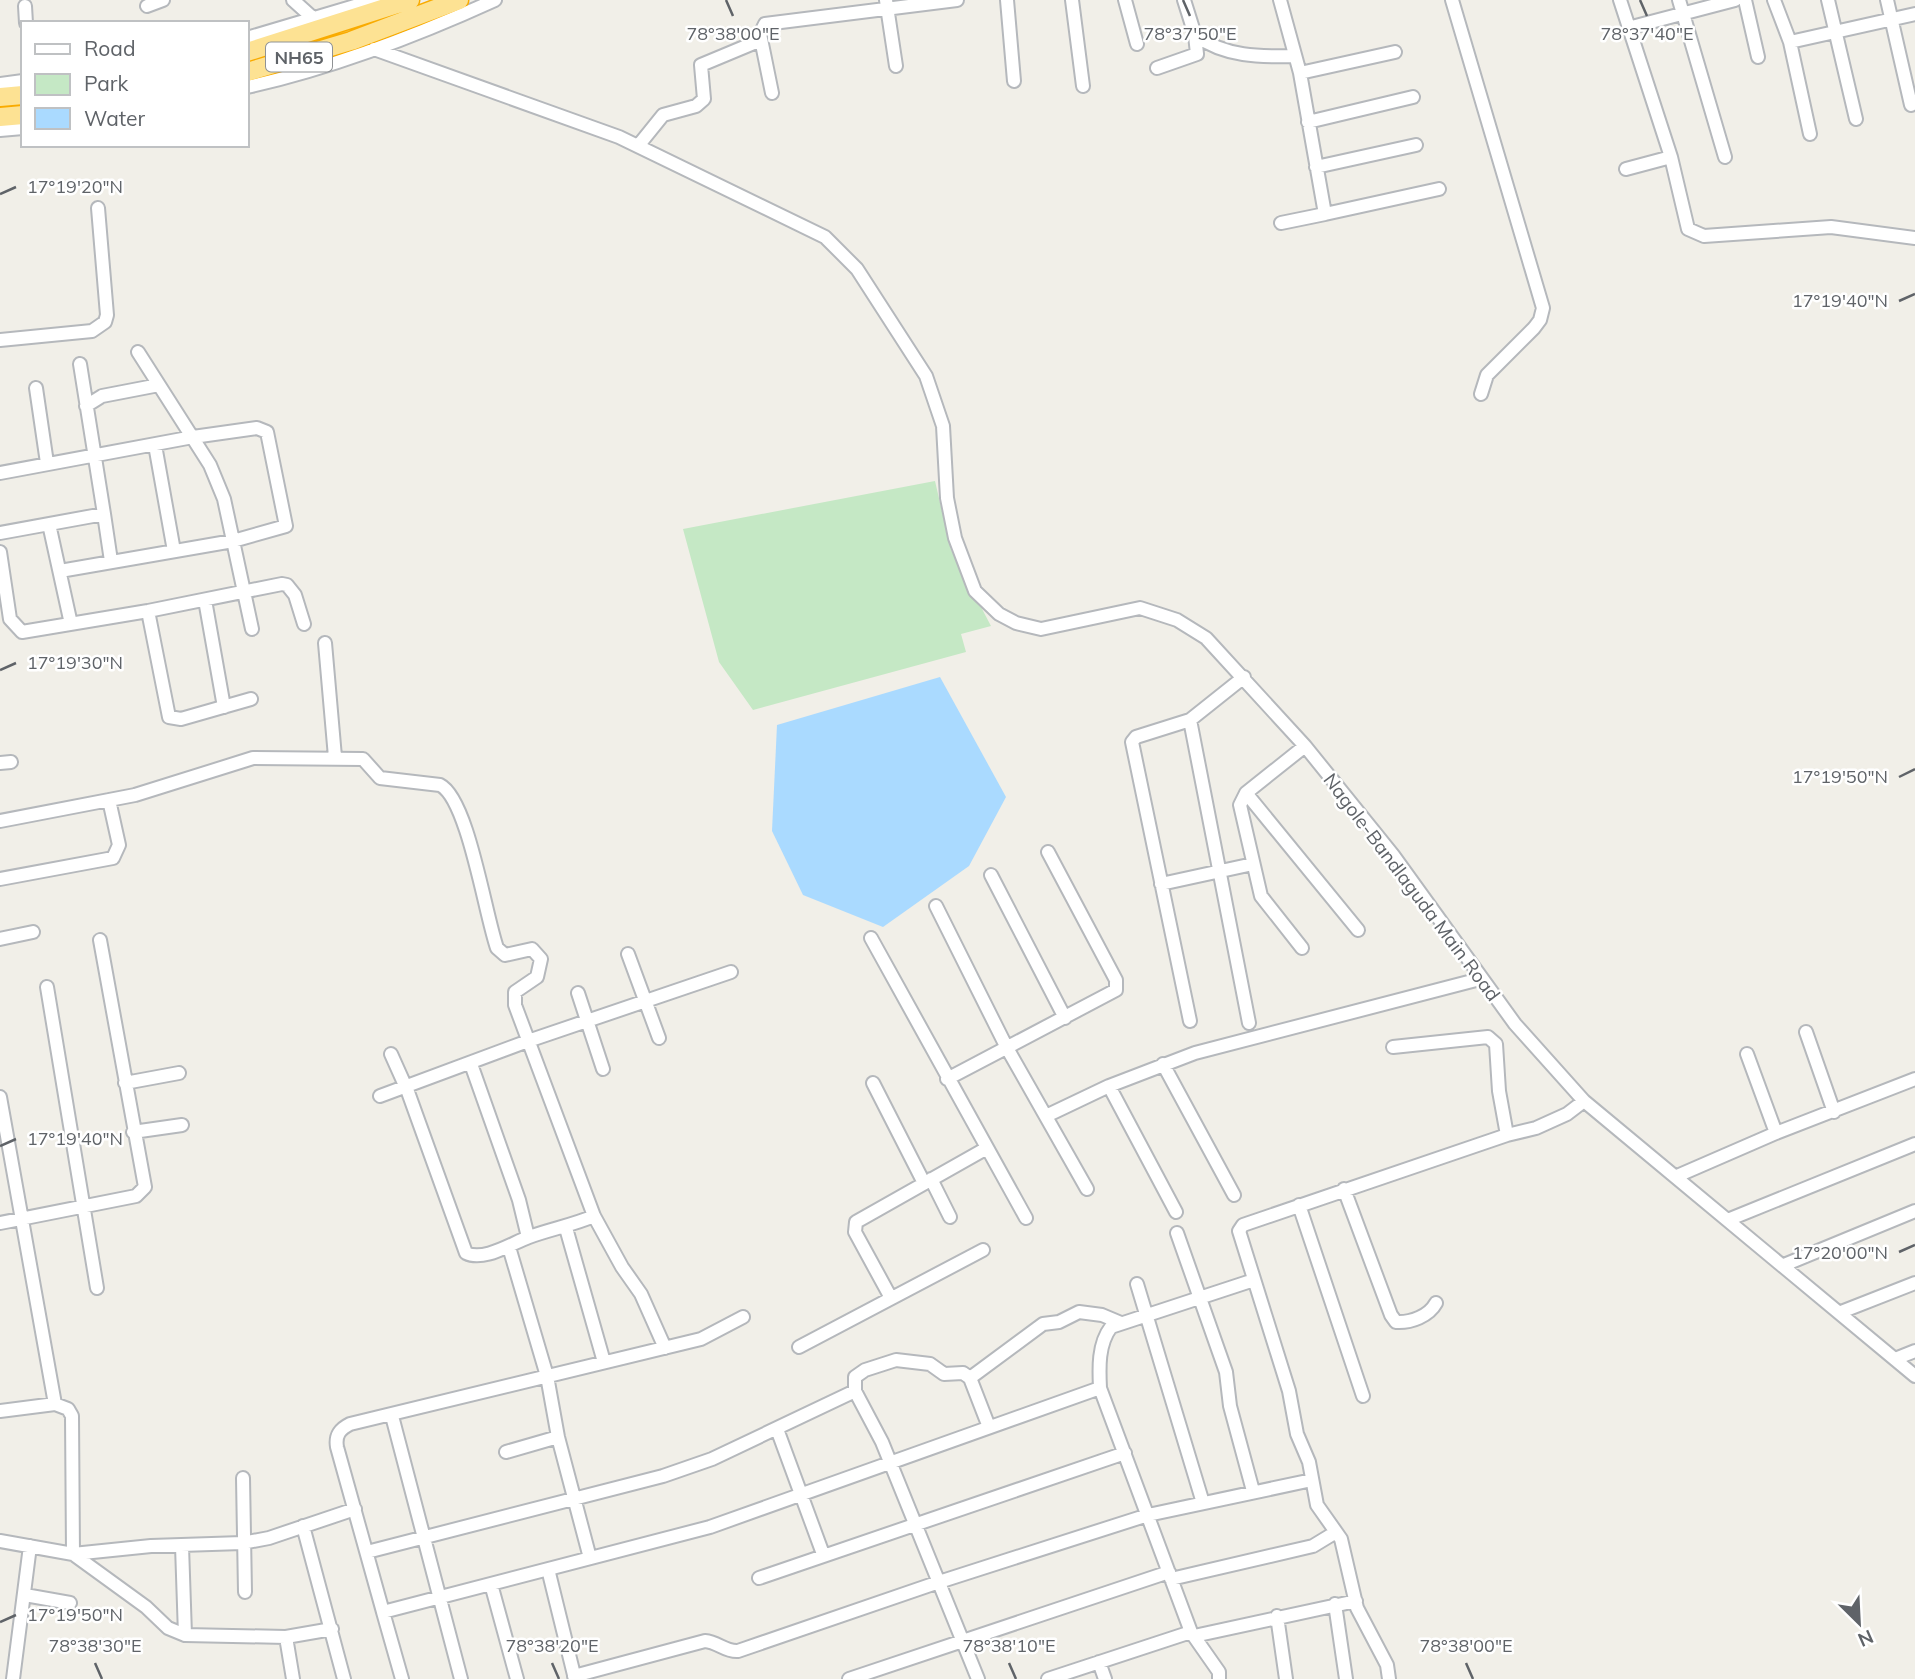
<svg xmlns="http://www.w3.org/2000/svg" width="1915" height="1679" font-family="Mulish,sans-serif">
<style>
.green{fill:#c5e8c5}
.water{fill:#aadaff}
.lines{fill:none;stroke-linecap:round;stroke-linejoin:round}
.minor-casing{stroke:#b5b8bc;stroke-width:16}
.highway-casing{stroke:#f9ab00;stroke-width:21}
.minor{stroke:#fff;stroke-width:12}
.highway{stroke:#fde293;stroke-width:18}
.ticks{fill:none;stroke:#5f6368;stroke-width:2.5}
.labels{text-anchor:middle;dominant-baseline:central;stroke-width:5;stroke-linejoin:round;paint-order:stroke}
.shield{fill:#fff;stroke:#8f9295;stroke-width:2}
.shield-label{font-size:18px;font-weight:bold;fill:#5f6368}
.street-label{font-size:19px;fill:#5f6368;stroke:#fff}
.ticks-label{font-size:18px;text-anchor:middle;fill:#5f6368;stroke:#fff;stroke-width:5;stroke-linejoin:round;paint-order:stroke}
</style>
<rect width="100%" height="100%" fill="#f1efe8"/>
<!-- green -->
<path class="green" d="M935 481 951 550 991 626 961 634 966 652 753 710 719 662 683 529Z"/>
<!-- water -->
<path class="water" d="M940 677 1006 797 969 866 883 927 803 895 772 831 777 725Z"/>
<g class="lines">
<defs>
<path id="minor" d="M293 0 314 19
M886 0 896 66
M1007 0 1014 81
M1072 0 1083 86
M1125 0 1137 44
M1280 0 1300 73 1325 214 1281 223
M1452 0 1543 308 1540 320 1534 328 1487 375 1481 394
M1620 0 1671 157 1688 229 1704 236 1831 227 1915 238
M1679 0 1725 157
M1745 0 1758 57
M1774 0 1790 42 1810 134
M1828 0 1856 119
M1887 0 1911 105
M25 6 26 23
M147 6 163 0
M1628 28 1735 0
M1195 35C1225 57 1260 57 1295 56
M247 38 375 0
M1790 42 1915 14
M374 49 619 137 825 237 857 269 926 376 943 426 947 498 955 538 975 591 999 614 1016 623 1041 629 1140 608 1177 620 1206 638 1305 746 1393 855 1515 1024 1584 1101 1915 1376
M1157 68 1197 54 1195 35 1184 0
M1300 73 1395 52
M0 84 23 81
M247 87C332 68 416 36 495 0
M772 93 760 34 765 24 957 0
M1308 122 1413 97
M0 130 23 128
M638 146 663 115 696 106 704 99 701 65 761 40
M1316 167 1416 145
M1626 169 1671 157
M1325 214 1439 189
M0 340 92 331 105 322 107 315 98 208
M138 352 210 465 224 499 252 629
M80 364 104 514
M36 388 47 463
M86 406 102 396 159 385
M155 445 174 551
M0 473 193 437 257 428 267 432 286 526 233 541 60 571
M49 524 71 624
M0 533 104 514 111 561
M0 552 10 619 22 632 148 611 282 584 287 585 295 595 304 624
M205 600 224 707
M148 611 169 717 181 719 251 699
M325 643 335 757
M1190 720 1249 1023
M0 763 11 762
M1246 793 1358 930
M0 821 135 795 253 758 363 759 380 778 440 785C468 799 485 914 497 948L505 955 532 949 541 959 537 977 515 992V1005L594 1216 622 1267 641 1294 665 1348
M991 875 1065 1018
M0 879 113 858 119 845 109 800
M1161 884 1253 864
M936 906 1007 1048 1087 1189
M871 938 1026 1218
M0 939 33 932
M1302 948 1261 896 1240 805 1246 793 1305 746
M628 954 659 1038
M47 987 97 1288
M578 993 603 1069
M1190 1021 1132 742 1136 737 1190 720 1244 677
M1806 1032 1834 1112
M1393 1047 1488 1037 1496 1044 1499 1091 1507 1135
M391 1054 408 1092 466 1253C484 1262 512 1243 529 1237 551 1229 573 1225 594 1216
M1747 1054 1776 1133
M471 1064 519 1200 528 1237
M1163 1064 1234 1195
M947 1079 1116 990V980L1048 852
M125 1083 179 1073
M873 1083 924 1183
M1109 1086 1176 1212
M380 1096 528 1041 731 972
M0 1097 55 1404
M1046 1116 1109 1086 1195 1053 1480 979
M133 1132 182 1125
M1677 1176 1776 1133 1915 1079
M931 1179 950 1217
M1344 1189 1391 1315 1396 1322C1411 1323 1429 1316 1436 1303
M1299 1205 1363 1396
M1730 1219 1915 1144
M0 1223 136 1196 145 1187 100 940
M566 1228 604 1362
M1177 1233 1226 1372 1230 1406 1253 1491
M509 1247 547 1376 558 1437 590 1558
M1784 1265 1915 1211
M1137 1284 1203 1503
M891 1298 855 1232 856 1222 987 1148
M1841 1312 1915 1283
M743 1317 701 1339 350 1424C340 1429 335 1435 337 1447L383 1612 710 1527 1100 1388
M799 1347 983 1250
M1895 1359 1915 1351
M970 1378 1043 1324 1059 1322 1079 1312 1102 1315 1121 1323
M855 1391V1377L865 1370 896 1360 930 1364 944 1374 963 1373 970 1378 989 1427
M0 1411 55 1404 68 1409 72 1416 73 1554 146 1607 168 1628 185 1635 286 1637 332 1629
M392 1416 461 1679
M777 1429 823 1554
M506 1452 558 1437
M243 1478 245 1592
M303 1526 344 1679
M0 1541 73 1554 151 1546 242 1543 269 1538 355 1509
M182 1546 185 1635
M367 1552 663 1476 712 1459 855 1391 882 1442 978 1679
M548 1569 575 1679
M759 1578 1125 1453
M1171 1579 1313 1546 1336 1532
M491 1584 517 1679
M25 1595 70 1603
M1335 1604 1346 1679
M383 1612 402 1679
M1277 1616 1286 1679
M1194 1636 1356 1601
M286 1637 293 1679
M1099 1662 1105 1679
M574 1676 705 1641C718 1642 725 1652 738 1651L939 1582 1148 1515 1312 1480
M13 1679 30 1546
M849 1679 1169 1572
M1048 1679 1191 1632
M1219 1679V1672L1191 1632 1100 1388C1099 1368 1098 1344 1111 1327L1254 1280
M1389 1679 1387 1665 1357 1608 1341 1539 1317 1505 1309 1462 1297 1434 1289 1391 1239 1231 1243 1225 1507 1135 1536 1128 1567 1114 1584 1101"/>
<path id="highway" d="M247 52 410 0
M247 72 351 41 459 0
M0 97 23 95
M0 117 23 115"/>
</defs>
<!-- minor casing -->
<use href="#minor" class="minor-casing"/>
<!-- highway casing -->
<use href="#highway" class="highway-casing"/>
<!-- minor -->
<use href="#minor" class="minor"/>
<!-- highway -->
<use href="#highway" class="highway"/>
</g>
<!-- ticks -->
<path class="ticks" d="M726 0 733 16M1183 0 1190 16M1640 0 1647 16M0 194 16 187M1899 301 1915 294M0 670 16 663M1899 777 1915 769M0 1146 16 1139M1899 1252 1915 1245M0 1622 16 1615M95 1663 102 1679M552 1663 559 1679M1009 1663 1016 1679M1466 1663 1473 1679"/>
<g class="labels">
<!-- shield labels -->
<rect class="shield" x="266" y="42.5" width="66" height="29" rx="5"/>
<g class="shield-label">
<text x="299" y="57">NH65</text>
</g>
<!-- street labels -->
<g class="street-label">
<text transform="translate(1412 887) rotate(53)">Nagole-Bandlaguda Main Road</text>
</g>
</g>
<g class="ticks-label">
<text x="733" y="40">78°38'00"E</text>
<text x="1190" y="40">78°37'50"E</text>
<text x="1647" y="40">78°37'40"E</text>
<text x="75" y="193">17°19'20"N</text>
<text x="1840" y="307">17°19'40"N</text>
<text x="75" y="669">17°19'30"N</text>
<text x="1840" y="783">17°19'50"N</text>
<text x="75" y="1145">17°19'40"N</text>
<text x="1840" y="1259">17°20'00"N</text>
<text x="75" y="1621">17°19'50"N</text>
<text x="95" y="1652">78°38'30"E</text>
<text x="552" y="1652">78°38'20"E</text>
<text x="1009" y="1652">78°38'10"E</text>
<text x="1466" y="1652">78°38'00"E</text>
</g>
<!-- legend -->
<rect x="21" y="21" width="228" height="126" fill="#ffffff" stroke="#bfc1c3" stroke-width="2"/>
<rect x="35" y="44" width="35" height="10" fill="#ffffff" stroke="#bfc1c3" stroke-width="2"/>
<text x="84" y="56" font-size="21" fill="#5f6368">Road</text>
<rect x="35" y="74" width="35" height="21" fill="#c5e8c5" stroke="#bfc1c3" stroke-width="2"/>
<text x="84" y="91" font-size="21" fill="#5f6368">Park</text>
<rect x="35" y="108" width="35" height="21" fill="#aadaff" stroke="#bfc1c3" stroke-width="2"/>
<text x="84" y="126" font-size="21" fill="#5f6368">Water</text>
<!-- north arrow -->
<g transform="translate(1859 1623) rotate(156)" stroke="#ffffff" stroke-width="5" paint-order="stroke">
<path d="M0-5L12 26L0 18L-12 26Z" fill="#5f6368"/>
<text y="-10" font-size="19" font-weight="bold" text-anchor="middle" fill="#5f6368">N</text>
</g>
</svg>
